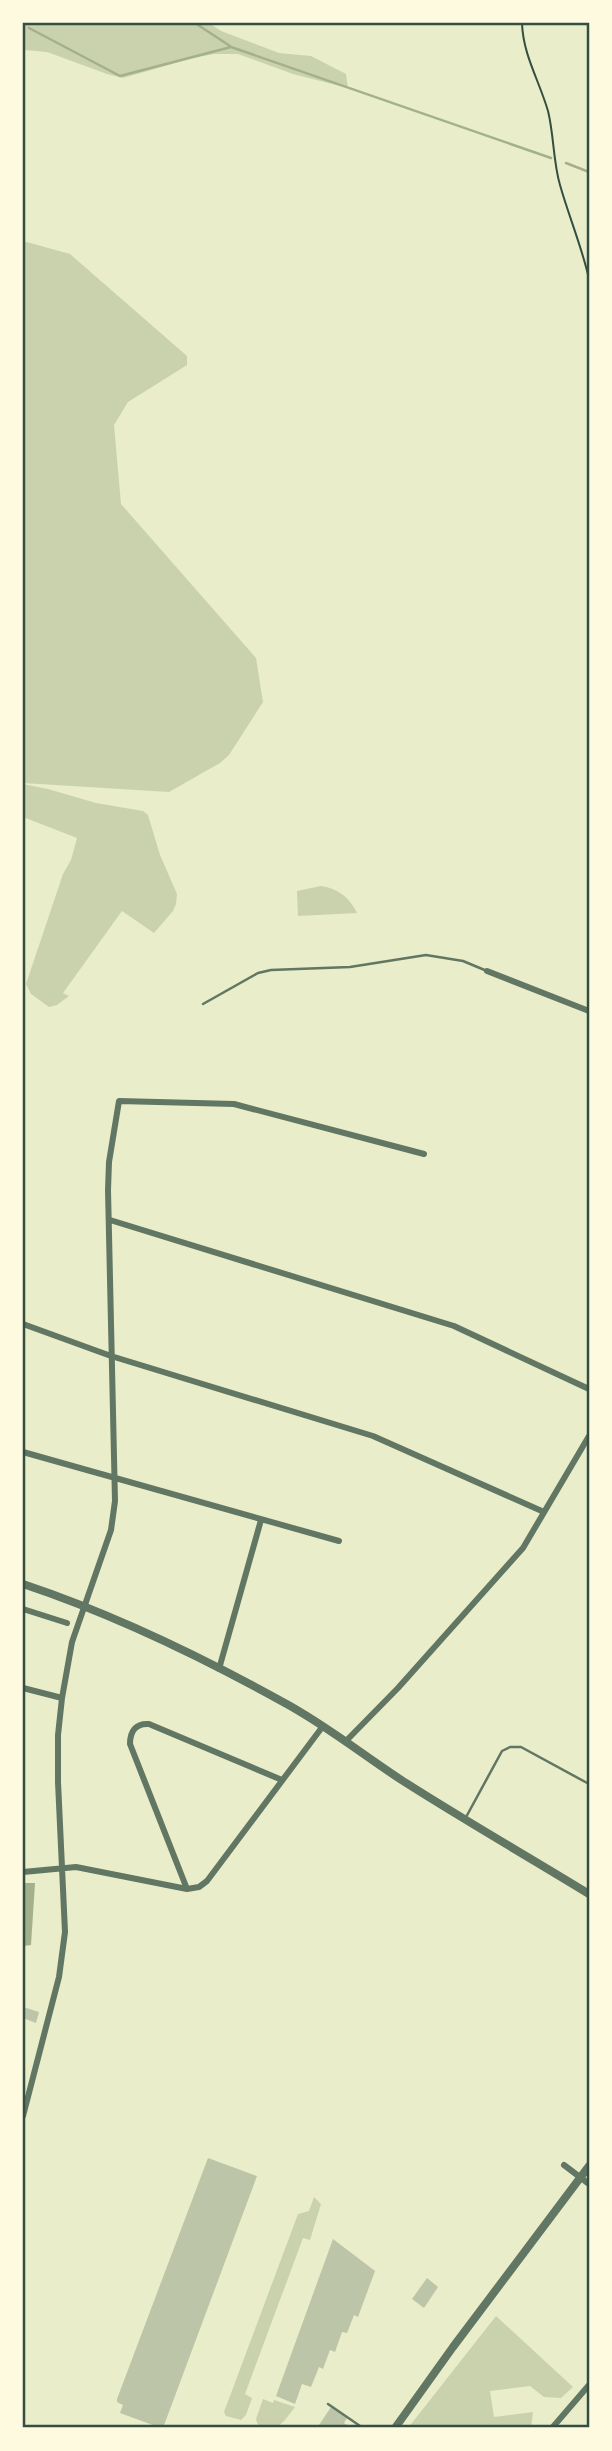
<svg xmlns="http://www.w3.org/2000/svg" width="612" height="2451" font-family="'Archivo Narrow',sans-serif">
<style>
.green{fill:#cad2ad}
.water{fill:#a3b18a}
.lines{fill:none;stroke-linecap:round;stroke-linejoin:round}
.stream{stroke:#a3b18a;stroke-width:2.5}
.building{fill:#bcc5a7}
.path{stroke:#344e41;stroke-width:2}
.service{stroke:#617663;stroke-width:2.5}
.minor{stroke:#617663;stroke-width:6}
.tertiary{stroke:#617663;stroke-width:8}
.neatline{fill:none;stroke:#344e41;stroke-width:2.5}
</style>
<rect width="100%" height="100%" fill="#e9edc9"/>
<!-- green -->
<path class="green" d="M23 23H209L221 31 279 53 311 56 346 74 348 88 293 74 238 54H214L193 58 123 78 107 74 47 52 24 50 23 52Z
M23 241 70 254 187 356V365L128 402 114 425 121 504 256 658 263 702 229 755 220 763 169 792 23 783Z
M23 784 48 789 96 803 143 811 148 815 160 855 177 894 176 904 173 911 154 933 122 911 63 993 69 996 57 1005 49 1007 31 994 26 984 63 874 71 860 77 838 23 817Z
M321 886C339 889 349 897 357 913L298 916 297 891Z
M314 2197 321 2204 310 2240 303 2238 245 2394 252 2398 246 2415 241 2420 226 2416 224 2412 298 2214 309 2211Z
M496 2316 573 2387 561 2398 544 2397 530 2386 490 2391 494 2417 533 2412 531 2428H408Z
M263 2399 273 2403 274 2400 295 2407C285 2420 276 2436 258 2425L256 2419Z"/>
<!-- water -->
<path class="water" d="M23 1883H35L31 1945 23 1946Z"/>
<g class="lines">
<!-- stream -->
<path class="stream" d="M195 23 230 46
M29 28 120 76 231 47 551 158
M566 163 589 172"/>
</g>
<!-- building -->
<path class="building" d="M23 2007 39 2012 36 2023 23 2018Z
M208 2158 257 2176 163 2428H161L120 2413 123 2405 117 2402V2399Z
M333 2239 375 2271 358 2317 354 2315 347 2333 342 2332 335 2352 330 2350 323 2369 319 2367 311 2387 302 2384 295 2404 276 2396Z
M427 2278 438 2287 424 2308 412 2299Z
M331 2407 347 2418 344 2423 351 2428H317Z"/>
<g class="lines">
<!-- path -->
<path class="path" d="M522 23C523 55 539 80 548 111 554 135 553 161 560 185 569 217 582 247 589 279"/>
<!-- service -->
<path class="service" d="M203 1004 258 973 271 970 350 967 426 955 463 961 487 971
M465 1819 502 1751 510 1747H521L589 1784
M328 2404 363 2428"/>
<!-- minor -->
<path class="minor" d="M487 971 589 1011
M110 1220 454 1326 589 1389
M23 1324 111 1356 373 1436 544 1512
M23 1452 339 1541
M23 1609 67 1623
M219 1669 261 1520
M23 1688 62 1698
M346 1741 398 1688 523 1548 589 1436
M23 1872 76 1867 187 1889 199 1887 207 1881 323 1726
M187 1889 130 1744C130 1731 136 1723 149 1724L282 1780
M23 2116 59 1977 65 1932 58 1782V1735L62 1698 72 1642 111 1530 115 1501 108 1190 109 1162 119 1101 234 1104 424 1154
M564 2165 589 2184
M552 2428 589 2385"/>
<!-- tertiary -->
<path class="tertiary" d="M23 1584C113 1614 200 1656 283 1702 326 1725 363 1755 403 1781 464 1820 527 1856 589 1894
M395 2428 453 2347 589 2166"/>
</g>
<!-- border -->
<rect width="612" height="2451" fill="none" stroke="#fefae0" stroke-width="49"/>
<rect x="24" y="24" width="564" height="2402" class="neatline"/>
</svg>
